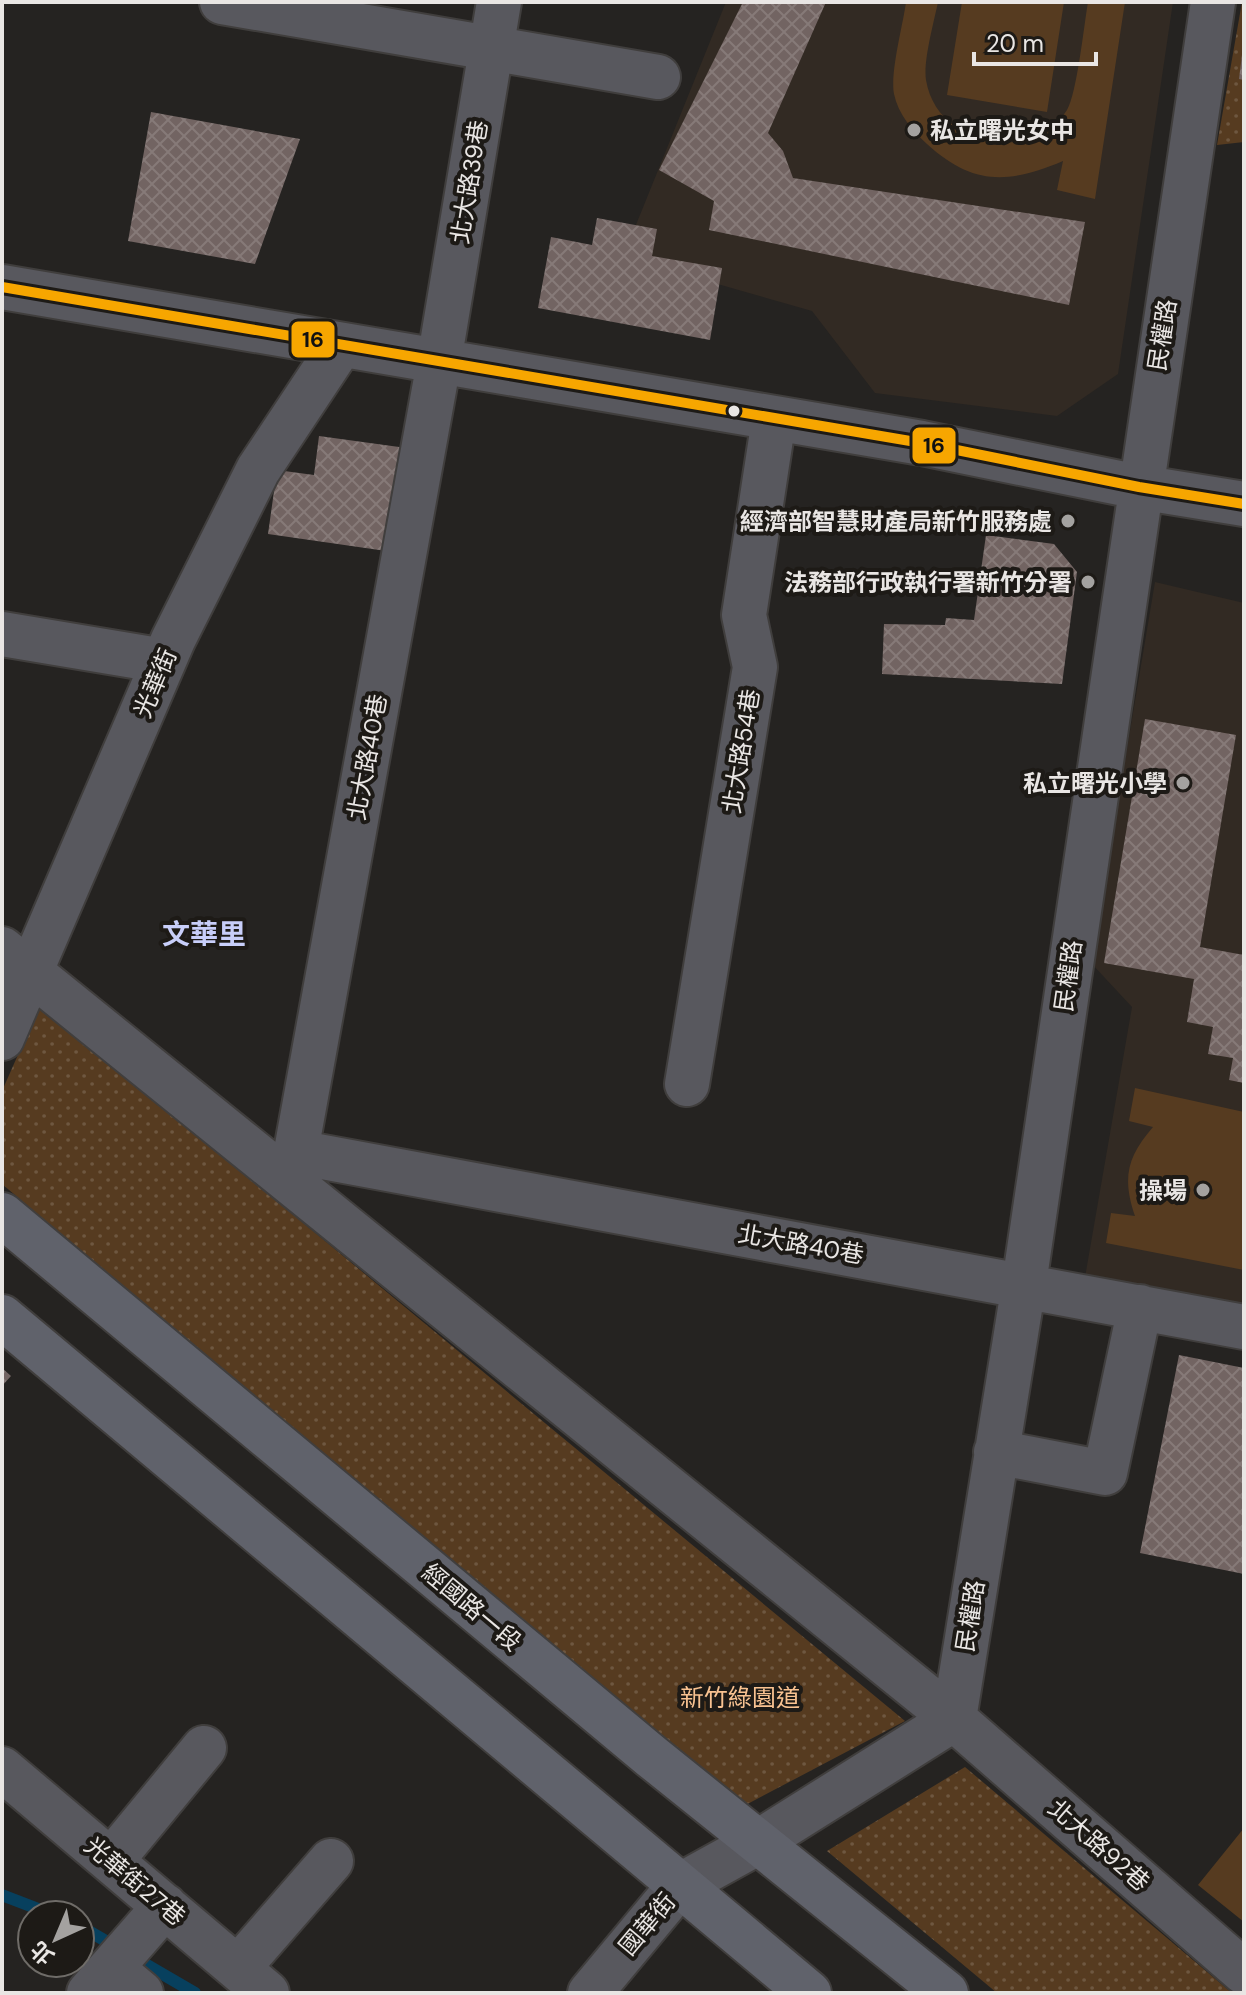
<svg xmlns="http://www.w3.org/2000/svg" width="1246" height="1995" font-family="'DM Sans','Noto Sans TC',sans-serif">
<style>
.built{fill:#322a23}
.grass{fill:url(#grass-dots)}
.pitch{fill:#563b20}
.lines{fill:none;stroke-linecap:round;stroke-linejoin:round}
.stream{stroke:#07405e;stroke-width:12}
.building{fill:url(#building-cross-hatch)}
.minor-casing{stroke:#403e3d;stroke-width:48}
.major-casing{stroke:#403e3d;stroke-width:48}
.minor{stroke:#58585e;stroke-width:44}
.major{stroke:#60626b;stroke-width:44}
.bus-1-casing{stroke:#1d1a16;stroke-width:16}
.bus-1{stroke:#f7a600;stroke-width:10}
.poi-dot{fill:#a4a2a0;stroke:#1d1a16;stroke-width:3}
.bus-dot{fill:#e9e6e4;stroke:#1d1a16;stroke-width:3}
.labels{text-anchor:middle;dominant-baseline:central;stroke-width:8;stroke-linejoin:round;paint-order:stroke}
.poi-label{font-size:24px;font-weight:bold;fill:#e9e6e4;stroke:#1d1a16;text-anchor:end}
.street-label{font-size:24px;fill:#e9e6e4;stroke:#1d1a16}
.park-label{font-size:24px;fill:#f8c291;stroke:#1d1a16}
.quarter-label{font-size:28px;font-weight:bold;fill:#c8cef9;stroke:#1d1a16}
.line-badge{stroke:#1d1a16;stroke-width:3}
.pale-badge-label{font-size:22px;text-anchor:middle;font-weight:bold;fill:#111}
</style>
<defs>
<pattern id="grass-dots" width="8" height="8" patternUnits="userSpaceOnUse" patternTransform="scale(2)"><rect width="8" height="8" fill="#563b20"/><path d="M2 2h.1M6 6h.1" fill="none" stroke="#6e5740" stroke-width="1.8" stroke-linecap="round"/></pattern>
<pattern id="building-cross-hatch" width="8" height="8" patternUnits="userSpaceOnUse" patternTransform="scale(2)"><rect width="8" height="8" fill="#726462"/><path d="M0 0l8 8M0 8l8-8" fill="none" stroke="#867a78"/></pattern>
</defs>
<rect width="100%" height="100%" fill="#252321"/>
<!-- built -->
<path class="built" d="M726 2H1173L1118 374 1057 416 875 393 812 311 623 257Z
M1155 582 1244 603V1313L1084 1283 1132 1007 1091 963Z"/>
<!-- grass -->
<path class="grass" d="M1242 2 1244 142 1217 145Z
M40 1005 905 1721 738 1809 2 1184V1091Z
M965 1767 1232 1993H997L827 1851Z"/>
<!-- pitch -->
<path class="pitch" d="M906 2H938C934 22 923 61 926 80 937 147 1032 165 1067 110 1077 93 1084 25 1088 2H1125L1095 199 1057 190 1063 161C1009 184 973 186 927 144 913 131 898 114 894 94 890 72 903 25 906 2Z
M962 2H1064L1047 112 947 95Z
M1135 1088 1244 1112V1270L1106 1243 1111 1213 1135 1216C1122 1178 1127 1157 1153 1127L1129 1121Z
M1244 1828V1922L1198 1885Z"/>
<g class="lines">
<!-- stream -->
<path class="stream" d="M2 1895 54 1915
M80 1926 195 1993"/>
</g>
<!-- building -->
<path class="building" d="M743 2H826L768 133 783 151 793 178 1085 222 1069 305 709 230 714 201 659 170Z
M1242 55H1244V80L1239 79Z
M151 112 300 139 255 264 128 241Z
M597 218 657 229 652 256 722 268 710 340 538 308 551 237 592 245Z
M319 436 421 450 407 554 268 534 277 470 314 475Z
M986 535 1054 544 1077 572 1062 684 882 674 884 624 945 625 946 618 974 620Z
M1145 719 1236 735 1200 947 1244 955V1083L1229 1080 1233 1058 1208 1054 1213 1027 1187 1022 1194 979 1104 963Z
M1179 1355 1244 1368V1574L1140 1553Z
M2 1368 11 1376 2 1386Z"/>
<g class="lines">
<defs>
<path id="minor" d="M222 2 658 77
M2 287 922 443 1139 487 1244 504
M2 634 164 661
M2 949 954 1719 1244 1972
M2 1038 173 640 258 470 341 345
M687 1084 755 667 744 615 774 419
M296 1152 1244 1327
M291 1179 439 362 499 2
M996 1452 1105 1473 1140 1307
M2 1769 267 1993
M111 1861 204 1748
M111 1968 141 1993
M238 1968 331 1861
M89 1993 165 1906
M590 1993 679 1886 757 1843 954 1719 1024 1284 1213 2"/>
<path id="major" d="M2 1215 652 1757 946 1993
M2 1317 809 1993"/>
</defs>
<!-- minor casing -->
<use href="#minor" class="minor-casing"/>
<!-- major casing -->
<use href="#major" class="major-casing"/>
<!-- minor -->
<use href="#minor" class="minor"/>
<!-- major -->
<use href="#major" class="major"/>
<defs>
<path id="bus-1" d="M2 287 922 443 1139 487 1244 504"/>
</defs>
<!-- bus-1 casing -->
<use href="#bus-1" class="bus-1-casing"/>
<!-- bus-1 -->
<use href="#bus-1" class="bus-1"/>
</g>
<!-- markers -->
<g class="poi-dot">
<circle cx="914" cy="130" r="8"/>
<circle cx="1068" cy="521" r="8"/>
<circle cx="1088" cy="582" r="8"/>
<circle cx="1183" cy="783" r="8"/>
<circle cx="1203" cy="1190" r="8"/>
</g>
<circle class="bus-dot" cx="734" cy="411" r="7"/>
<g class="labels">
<!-- poi labels -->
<g class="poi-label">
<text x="930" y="130" text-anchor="start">私立曙光女中</text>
<text x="1052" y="521">經濟部智慧財產局新竹服務處</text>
<text x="1072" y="582">法務部行政執行署新竹分署</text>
<text x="1167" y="783">私立曙光小學</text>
<text x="1187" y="1190">操場</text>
</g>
<!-- street labels -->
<g class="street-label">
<text transform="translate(469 182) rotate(-81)">北大路39巷</text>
<text transform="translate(1162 335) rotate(-81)">民權路</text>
<text transform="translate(155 683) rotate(-67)">光華街</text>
<text transform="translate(741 751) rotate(-81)">北大路54巷</text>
<text transform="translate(367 757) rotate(-80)">北大路40巷</text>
<text transform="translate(1068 976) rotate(-82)">民權路</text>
<text transform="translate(801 1244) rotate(10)">北大路40巷</text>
<text transform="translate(472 1607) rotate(40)">經國路一段</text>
<text transform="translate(970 1616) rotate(-81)">民權路</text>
<text transform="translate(1099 1845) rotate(41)">北大路92巷</text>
<text transform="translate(135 1881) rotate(40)">光華街27巷</text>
<text transform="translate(647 1924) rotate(-50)">國華街</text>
</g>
<!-- park labels -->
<g class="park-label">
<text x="740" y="1697">新竹綠園道</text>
</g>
<!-- quarter labels -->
<g class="quarter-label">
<text x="204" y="934">文華里</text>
</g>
</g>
<g class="line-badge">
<rect x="290" y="320" width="46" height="39" rx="8" fill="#f7a600"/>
<rect x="911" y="426" width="46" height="39" rx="8" fill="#f7a600"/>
</g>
<g class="pale-badge-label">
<text x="313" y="347">16</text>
<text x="934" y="453">16</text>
</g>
<!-- border -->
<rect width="1246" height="1995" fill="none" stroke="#e9e6e4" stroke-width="8"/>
<!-- north arrow -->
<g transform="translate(56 1939) rotate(224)"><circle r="38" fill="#1d1a16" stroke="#6f6c68" stroke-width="2"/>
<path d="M0-6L14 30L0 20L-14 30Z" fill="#a4a2a0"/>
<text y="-12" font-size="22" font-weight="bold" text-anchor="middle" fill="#e9e6e4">北</text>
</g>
<!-- scale -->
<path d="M974 52v12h122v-12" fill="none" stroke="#e9e6e4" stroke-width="4"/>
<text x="986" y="52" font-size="24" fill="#e9e6e4" stroke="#1d1a16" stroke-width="6" paint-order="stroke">20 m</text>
</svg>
